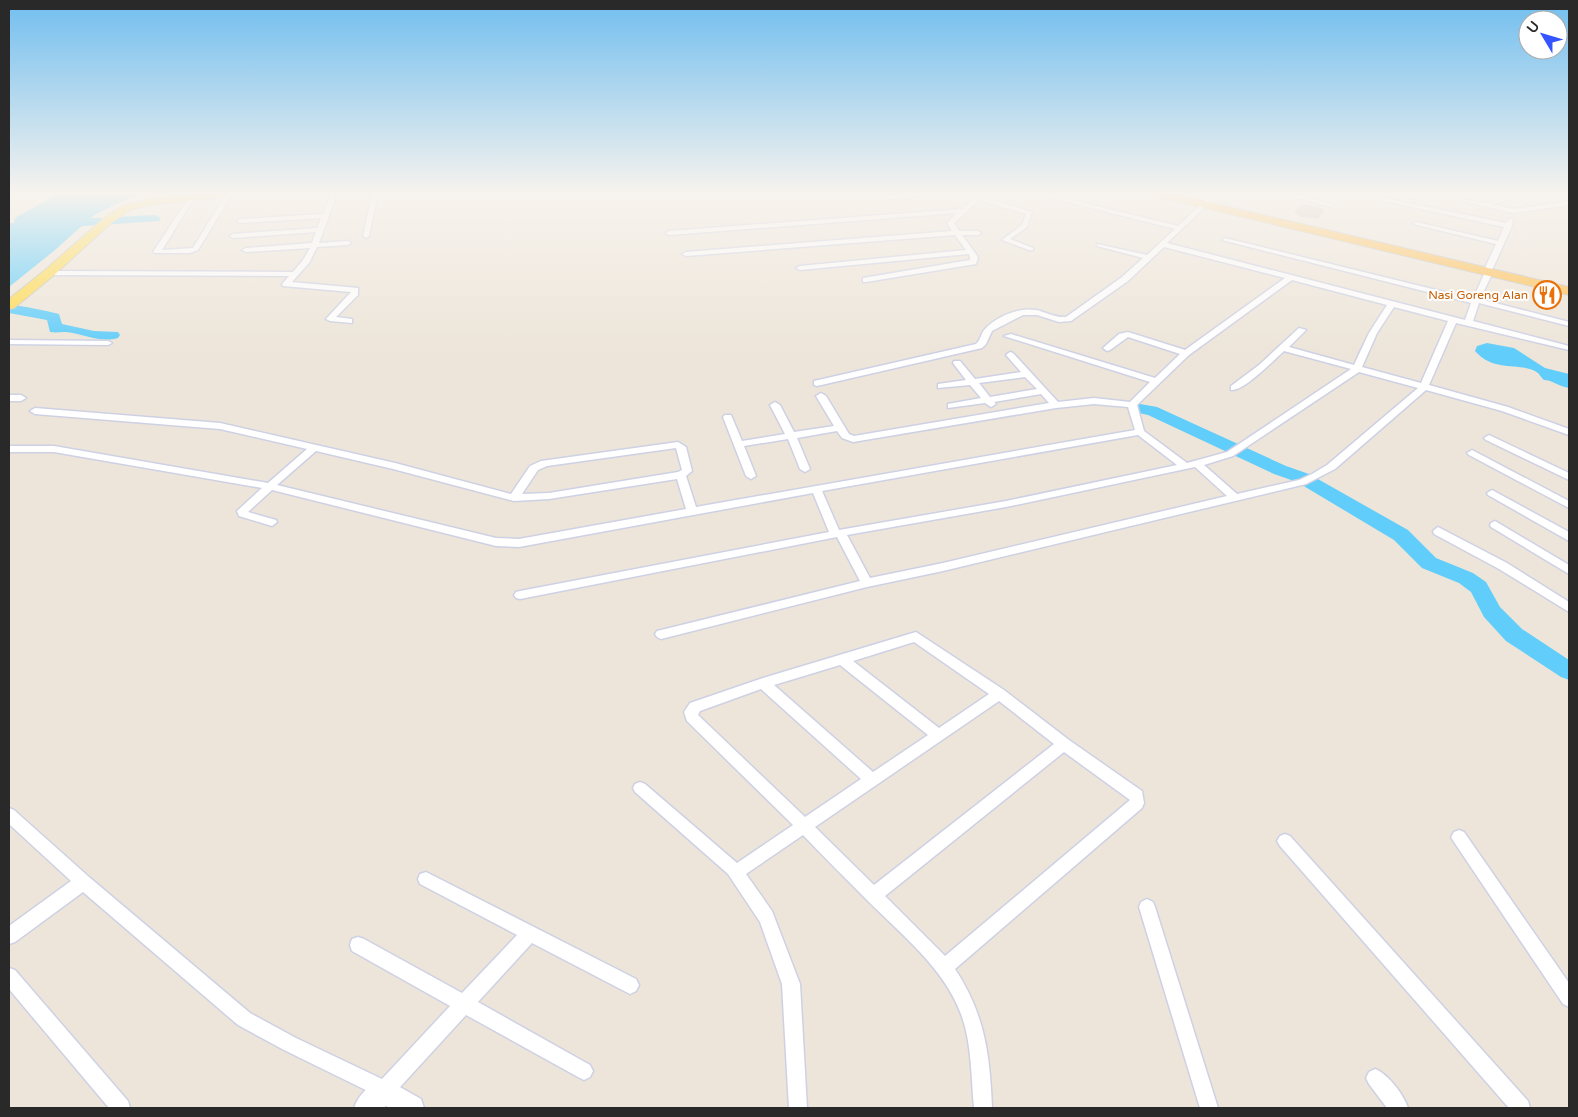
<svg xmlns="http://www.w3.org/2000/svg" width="1578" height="1117" font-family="'Varela Round',sans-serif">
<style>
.water{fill:#60cdfa}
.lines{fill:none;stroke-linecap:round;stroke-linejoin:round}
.river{fill:#60cdfa;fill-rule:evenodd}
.building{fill:#c8c2b9;stroke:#c8c1b2}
.minor-casing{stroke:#ced1e4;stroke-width:3}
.tertiary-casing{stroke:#ced1e4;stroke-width:3}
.primary-casing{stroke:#c7c7c7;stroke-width:2}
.trunk-casing{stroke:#c7c7c7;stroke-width:2}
.minor{fill:#fff;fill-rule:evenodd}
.tertiary{fill:#fff;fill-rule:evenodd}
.primary{fill:#feda4c;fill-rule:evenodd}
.trunk{fill:#febe4e;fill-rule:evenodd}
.labels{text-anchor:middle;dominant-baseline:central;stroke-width:4;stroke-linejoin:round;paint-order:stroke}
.far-food-label{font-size:12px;fill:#c56008;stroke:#fff;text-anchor:end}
</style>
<rect width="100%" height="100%" fill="#ede5d9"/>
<!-- water -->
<path class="water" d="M58 194H137L94 215 55 250 9 287V223H14L15 218Z
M1487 343 1514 348 1545 368 1569 374V388C1560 387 1552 380 1544 380 1542 378 1539 374 1538 373 1523 361 1495 374 1475 351L1477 346Z"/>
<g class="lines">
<!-- river -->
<path class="river" d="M155 215 159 217 161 219 159 221 55 228 49 224 55 220Z
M9 305C26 306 42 310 59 314L62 324 94 331 118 332 120 335 118 338C99 343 84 334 66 332 60 332 56 333 50 332L47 320 9 313Z
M1140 404 1157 407 1286 466 1309 474 1408 530 1436 558 1473 573 1486 582 1500 607 1522 629 1569 660V680L1561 677 1506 641 1484 617 1471 592 1459 583 1422 568 1394 540 1297 482 1274 474 1148 415 1134 412 1132 409 1134 406Z"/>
</g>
<!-- building -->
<path class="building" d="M1301 205 1319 207 1324 210 1318 218 1300 216 1295 212Z"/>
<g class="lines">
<defs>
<path id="minor" d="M226 194H232L198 250 190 253H155L153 252 190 196 195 197 162 250 193 248Z
M331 194H337L319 243 348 241 351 243 348 245 317 247 309 263 292 282 358 288V295L336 317 352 319V323L330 321 326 319 351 292 283 286 282 284 289 276 49 275 45 273 49 271 293 272 303 260 310 248 246 252 242 250 246 248 312 243 316 232 233 238 230 236 233 234 317 228 321 218 240 223 237 221 240 219 323 214Z
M372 194H378L369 236 366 238 363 236Z
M907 194H940L884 200 881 198 884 196Z
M979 194H986L983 197 1032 212 1027 227 1010 239 1033 248V250H1029L1002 240 1022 225 1026 214 979 200 954 223 959 231H978L981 233 978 235H962L978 257 976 264 866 282H863V278L970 260V257L969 254 800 270 796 268 800 266 966 250 955 235 686 256 682 254 686 252 952 231 947 223 957 213 669 235 666 233 669 231 962 209Z
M1035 194H1047L1178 226 1212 194H1219L1167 243 1465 320 1471 303 1222 240 1225 238 1473 299 1485 272 1488 270 1485 268 1496 244 1413 224 1416 222 1498 241 1504 227 1371 198 1374 196 1506 223 1509 219H1513L1512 226 1493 268 1490 270 1493 272 1480 299 1569 322V326L1479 303 1473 321 1569 346V350L1456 323 1429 385 1508 407 1569 429V435L1502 411 1426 390 1335 469 1306 484 943 571 867 587 661 639 657 637 655 634 657 631 860 581 837 537 520 599 516 598 514 595 516 592 520 591 829 532 813 493 519 547 496 546 272 490 248 512 276 520 277 522 272 526 239 516 237 511 262 488 54 452H9V446H54L268 483 307 449 220 429 35 414 30 411 35 408 220 423 395 463 511 494 530 466 541 461 678 442 686 447 692 471 686 476 696 507 1135 430 1128 407 1094 404 1056 408 853 442 842 438 837 431 797 438 810 469 805 472 800 469 788 439 744 446 756 476 751 479 746 476 723 417 725 415H731L742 441 785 434 770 405 775 402 780 405 794 432 834 426 816 396 821 393 826 396 849 434 854 436 1049 403 1041 394 994 402 996 404 991 407 985 403 948 408V404L981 398 970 385 938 388V384L966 380 953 363 954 361H960L975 379 1021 372 1006 355 1010 352 1013 353 1058 402 1094 398 1130 402 1150 382 1004 336 1011 334 1155 378 1180 354 1128 337 1110 350 1107 351 1103 348 1119 334 1128 332 1185 350 1285 278 1164 247 1128 281 1071 321 1059 322 1037 315H1023L992 331 986 344 982 348 817 386 814 385V381L976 344C981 340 981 332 986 328 998 316 1020 307 1036 310 1046 312 1055 318 1066 317L1122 277 1143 258 1097 246V244L1147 255 1175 229ZM1292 280 1387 305 1369 333 1354 365 1289 347 1306 330 1299 328 1259 365 1231 386V390C1243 392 1274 360 1284 351L1351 369 1227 452 1187 463 1144 431 1137 405 1189 355ZM1394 307 1448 321 1421 383 1362 367 1377 333ZM1359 372 1418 388 1327 465 1312 474 1299 480 1237 494 1204 465 1233 456ZM1025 377 1037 389 990 397 979 383ZM1138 435 1177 465 1006 501 839 530 822 491ZM676 448 682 470 678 472 549 493 522 494 538 470 547 466ZM316 451 393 469 514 501 549 499 677 479 686 509 519 539 496 538 277 485ZM1195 467 1227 496 943 563 870 578 847 535 1006 507Z
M1282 194H1295L1335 205 1332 207Z
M1410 194H1423L1411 198 1408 196Z
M1433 194C1451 194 1469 203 1484 203 1497 202 1511 194 1526 194L1492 204 1513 209 1569 201V205L1513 213Z
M9 340 108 341 112 343 108 345 9 344Z
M9 395H21L26 398 21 401H9Z
M1489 435 1569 473V480L1486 440 1484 438Z
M1472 450 1569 501V508L1469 455 1467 453Z
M1492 490 1569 532V541L1488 495 1487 493Z
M1495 521 1569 565V574L1491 527 1490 525 1491 523Z
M1438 527 1507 563 1569 602V612L1499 569 1434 534 1433 531Z
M916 632 1004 690 1069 740 1142 791 1144 803 1142 808 955 969C985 1014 990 1056 992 1108H974C971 1077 972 1043 961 1014 944 968 901 934 867 900 846 879 824 857 803 835L746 874 772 911 800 984 807 1108H789L782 984 760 922 728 874 635 792 633 788 635 784 640 782 645 784 737 863 793 825 687 721 684 712 690 703 763 678ZM914 642 989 694 939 728 853 661ZM840 665 928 735 873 772 774 685ZM761 689 861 779 805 817 698 715 700 711ZM999 701 1054 744 874 885 815 827ZM1064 752 1130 800 945 956 885 896Z
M9 808 14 810 89 877 250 1013 296 1038 382 1079 450 1006 352 951 350 945 352 939 358 937 364 939 462 993 517 935 420 884 418 879 420 874 426 872 636 979 639 985 636 991 630 994 532 943 478 1002 590 1065 593 1071 590 1077 584 1080 578 1077 466 1015 391 1097 384 1099 284 1050 238 1025 83 892 15 942 9 944V926L71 881 9 824Z
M1459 830 1464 832 1569 983V1007L1563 1004 1454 842 1451 837 1454 832Z
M1285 834 1290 836 1528 1101 1530 1108H1509L1280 846 1277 841 1280 836Z
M1147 899 1153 902 1155 907 1218 1108H1200L1139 907 1141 902Z
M9 968 15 970 128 1101 130 1108H109L9 989Z
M1375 1069C1388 1074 1404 1095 1408 1108H1387L1369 1084 1366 1078 1369 1072Z"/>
<path id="tertiary" d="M384 1078 421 1099 424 1108H390L386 1106 383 1108H354C358 1095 371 1083 384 1078Z"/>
<path id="primary" d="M189 194H225L220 197 149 205 130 210 111 223 53 276 14 308 9 309V299L45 270 103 219 122 206 149 199Z"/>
<path id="trunk" d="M1154 194H1174L1569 287V295L1159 197Z"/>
</defs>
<!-- minor casing -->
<use href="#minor" class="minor-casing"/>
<!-- tertiary casing -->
<use href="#tertiary" class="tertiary-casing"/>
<!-- primary casing -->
<use href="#primary" class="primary-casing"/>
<!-- trunk casing -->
<use href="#trunk" class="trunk-casing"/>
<!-- minor -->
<use href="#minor" class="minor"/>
<!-- tertiary -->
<use href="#tertiary" class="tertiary"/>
<!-- primary -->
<use href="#primary" class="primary"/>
<!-- trunk -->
<use href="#trunk" class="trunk"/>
</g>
<!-- sky -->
<linearGradient id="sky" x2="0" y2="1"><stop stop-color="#71beef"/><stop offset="0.55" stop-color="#f7f3ee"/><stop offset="1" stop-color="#f7f3ee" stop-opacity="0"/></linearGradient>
<rect width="1578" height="351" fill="url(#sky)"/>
<!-- icons -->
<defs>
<symbol id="restaurant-ring" viewBox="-11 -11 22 22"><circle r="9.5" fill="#fff" stroke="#e8710a" stroke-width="1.5"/><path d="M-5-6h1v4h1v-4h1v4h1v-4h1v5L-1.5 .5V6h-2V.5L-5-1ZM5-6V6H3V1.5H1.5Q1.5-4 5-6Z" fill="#e8710a"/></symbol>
</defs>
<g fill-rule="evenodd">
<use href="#restaurant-ring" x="1531" y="279" width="32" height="32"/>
</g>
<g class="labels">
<!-- far-food labels -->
<g class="far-food-label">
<text x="1528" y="295">Nasi Goreng Alan</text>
</g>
</g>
<!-- border -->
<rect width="1578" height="1117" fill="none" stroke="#292929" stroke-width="20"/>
<!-- north arrow -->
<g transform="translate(1543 35) rotate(308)"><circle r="24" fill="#ffffff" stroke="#a9a9a9"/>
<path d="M0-4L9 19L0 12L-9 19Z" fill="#3354ff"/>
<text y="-8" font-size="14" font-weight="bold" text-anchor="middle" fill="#292929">U</text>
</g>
</svg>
